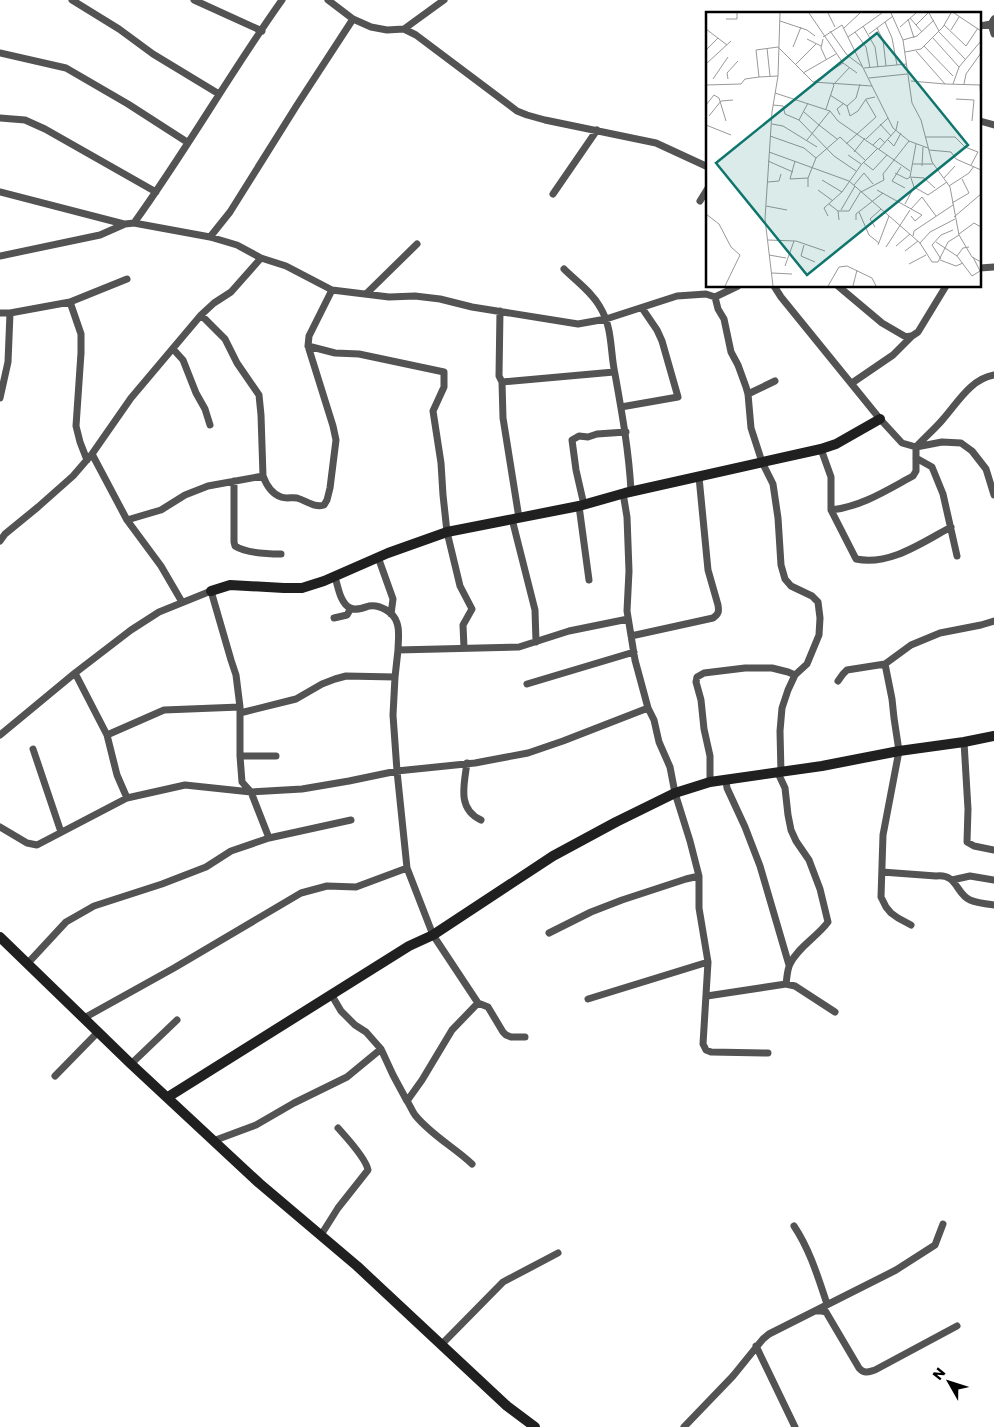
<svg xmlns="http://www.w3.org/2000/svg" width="994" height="1427" font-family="Poppins,sans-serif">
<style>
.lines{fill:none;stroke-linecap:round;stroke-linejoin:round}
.street{stroke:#535353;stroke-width:7}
.secondary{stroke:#202020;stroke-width:10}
.inset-road{fill:none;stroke:#999;stroke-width:1}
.view{fill:#0f766e;fill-opacity:0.15;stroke:#0f766e;stroke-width:2.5}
.inset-edge{fill:none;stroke:#000;stroke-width:2.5}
</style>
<rect width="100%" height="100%" fill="#fff"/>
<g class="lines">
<!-- street -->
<path class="street" d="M72 0 119 29 153 54 219 94
M194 0 262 31
M328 0 353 19 371 27 387 30 404 29 416 35 517 111 527 115 545 120 656 143 708 167
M994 19 991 24 994 34
M980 26 991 24
M404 29 444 0
M0 53 66 68 128 104 187 142
M0 118 25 120 45 129 156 192
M980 121 994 125
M0 192 124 224
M553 194 597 130
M700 201 708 188
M134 223C186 151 230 73 282 0
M210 237 230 212 297 105 353 19
M0 256 100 235 125 224 134 223 210 237 237 245 261 258 231 292 214 303 201 315 131 398 92 454 73 476 38 507 5 534 0 541
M261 258 286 266 332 290 389 297 415 296 440 299 472 307 578 324 606 319 677 296 706 294 715 297 738 286
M980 268 994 267
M564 269C576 281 592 292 600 307 613 328 610 352 615 374 622 413 629 452 631 491
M774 286 781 297 880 419 902 443 916 447V471L913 476C887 490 861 507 831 510
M838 286 882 323 906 337 911 336
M366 294 417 244
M715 297 718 309 724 319 731 352 738 365 746 387 748 394 751 428 762 462 773 484 778 518 781 565 785 579 791 586 812 596 818 602 820 618 819 635 807 664 795 675 788 690 782 708 780 731 781 773
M70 302 81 334V353L76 426 80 442 87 460
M500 311 499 376 502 382 503 418 519 518
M0 313H10L70 302 127 279
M201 315 225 339 237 363 259 395 261 415 263 476C266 484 272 494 281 497 286 499 292 497 297 498 307 501 314 508 324 505L327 500 330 488 336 440 333 426 308 346 309 336 332 290
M308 346 335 353 359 354 444 372V387L433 411 441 463 443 495 447 532 460 586 472 609 463 625 464 648
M173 349 183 360 196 393 205 409 210 425
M994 375C971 379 958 402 944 418 936 428 925 437 916 447L942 442 961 443 972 451 986 469 994 495
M502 382 614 372
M852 383 893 355 912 336 918 332 946 286
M748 394 775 381
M0 398 8 362 10 313
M621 407 678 397 662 341 657 330 642 308
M821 449 831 477V510L856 559C890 566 923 542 951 527
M92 454 127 520 161 566 182 602
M916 458 932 467 943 494 957 556
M234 481V542L235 546C246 553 269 554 281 554
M623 493 627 517 629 571 627 611 635 660 648 708 654 720 659 742 670 767 675 793 690 841 699 876V908L708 962 703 1044 706 1050 711 1052 768 1053
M584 505 576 470 572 440 579 436 588 437 597 434 626 432
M579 506 589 580
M512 519 535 610 536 642
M127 520 161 510 185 495 208 486 263 476
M378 557 393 599 391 614
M335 577C338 586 340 603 350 608 356 611 363 608 369 606 379 604 394 612 397 623 400 631 398 642 398 650
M334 618 347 615 351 608
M631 636 713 618C719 614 719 611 718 605L708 570 699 477
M885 664 892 699 894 718 899 751 883 835 881 897 886 907 891 913 898 918 911 925
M75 673 107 735 117 775 127 798
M838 681 843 674 847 670 885 664 911 645 940 633 981 625 994 621
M527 684 634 652
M240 713 296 699 322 684 335 679 346 676 395 677
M0 735 75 673 131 630 159 612 211 591 231 660 236 675 240 707V756L242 782 251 792 269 838
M107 735 164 710 240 707
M964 742 968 809 967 842 974 846 994 850
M33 749 61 832
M240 756H276
M467 763C464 785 457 809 481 820
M778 773 785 788 788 815 791 830 796 841 809 860 820 889 828 922C817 937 798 947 790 964 787 970 787 978 786 984
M726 781 727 788 745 827 760 866 789 965
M710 782V756L704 729 701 700 696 682 697 677 704 673 745 668H772L788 672 795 675
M0 827 27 843 37 845 127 798 185 785 251 792 302 789 349 781 397 771 475 763 528 753 563 741 648 708
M882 872 936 876C957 873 956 894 970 900 977 903 986 904 994 905
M952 880 970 876 994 880
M549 933 591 912 622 900 686 879 699 876
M28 963 66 922 94 906 162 884 206 867 231 851 269 838 351 820
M331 994 341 1011 355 1025 366 1032 381 1049 393 1075 407 1101 422 1080 452 1030 478 1003
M707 996 786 984 795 986 835 1012
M588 999 708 962
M84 1018 174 968 301 893 327 886 356 887 407 868
M525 1037H511L506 1035 503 1032 488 1007 478 1003 433 935 407 868 397 771 393 715 395 677 398 650 519 647 569 631 628 619
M131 1064 177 1020
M55 1076 98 1032
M407 1101C410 1105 412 1111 415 1115 431 1135 454 1147 472 1164
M213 1141 256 1125 294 1103 347 1077 381 1049
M794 1226C810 1250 818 1277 827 1304
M321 1235 338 1208 368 1170C366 1158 346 1137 338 1128
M816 1311H822L826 1312 859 1368C864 1374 868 1372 875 1370L957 1326
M441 1345 503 1282 558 1253
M756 1346 795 1427
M684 1427 733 1376 763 1339 769 1334 896 1270 935 1245 943 1224"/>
<!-- secondary -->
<path class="secondary" d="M211 591 230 585 284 588H302L324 581 388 553 447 532 579 506 625 493 821 449 836 444 880 419
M0 937 131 1064 259 1183 357 1266 507 1406 535 1427
M168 1097 409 946 433 935 553 856 616 822 675 793 710 782 822 766 899 751 964 742 994 736"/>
</g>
<!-- overview -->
<g transform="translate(706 12)">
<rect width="275" height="275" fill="#fff"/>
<path class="inset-road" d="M103 1 137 51 151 61M122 1 129 15M185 1 197 28 206 91 215 108 226 150 244 175 253 223M223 1 233 19M248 1 275 19M204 6 216 20M20 7H31V1M202 7 208 26M74 9 101 18 109 24M179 10 186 26 191 53M210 13 222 1M238 13 260 34 272 16M157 14 169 35 172 55M194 15 210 1M138 16 154 1M171 16 177 28 180 54M0 17 21 33M245 18 253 5M124 19 141 43 157 55M149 20 160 35 164 56M233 20 259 47M163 22 187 4M142 25 176 1M227 26 253 55M101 27 115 34M117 27 115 36 120 47M197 28 211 24 228 8M218 34 247 64M87 35 95 15M61 36 64 64M0 38 12 26M210 39 239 72 275 73M199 40 215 37 237 15 245 1M0 52 25 29M89 53 110 32M158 56 201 52M97 61 130 42M72 64 53 65 50 38 72 35 107 70 166 74 136 13 117 25M163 66 201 62M7 67 22 45M22 67 21 61 32 49M205 69 239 72M108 70 137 51M247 72 253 55 275 29M258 72 260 62 275 41M0 73 35 72 39 67 53 65M127 73 143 56M274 73 275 88M166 74 187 116 203 129 222 136M69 81 124 99 132 109 204 159M124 83 141 94 144 104 152 99 160 87 169 85M250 87 268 88 266 109M0 93 8 83 13 86 20 109M67 93 77 94 79 102 93 108 128 144 150 159M141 94 150 86 154 72M120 97 128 73M98 100 113 113M134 103 131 97 138 91M3 104 15 89 27 88M93 108 102 91M66 112 77 114 111 135M174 112 185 124M0 113 25 123M113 113 131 127M64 124 98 136 110 146M219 125H249L259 135 272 140 265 153M160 127 182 106M101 128 124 99M182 128 188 134 195 121M140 132 170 105 160 88M167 133 174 126 179 131M173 137 190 118 192 109M223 138 245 140 250 147 275 158M63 140 143 169 214 231 226 250H232L242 230 253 223 266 245 275 250M148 140 159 126M142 143 155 152M62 149 87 160M89 149 84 167 102 166M157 150 167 158 181 143M206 152H227M216 154 217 135M195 155 186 169 199 176M189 161 201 167 204 165 210 132M204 165 218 166 229 176M238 166 249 154M116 168 136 180M62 170 73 169 75 162M148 173 158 161 167 172M243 174 263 161 268 154M102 175V166L110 146 134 125 159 148M208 175 222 183 241 170M112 178 127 189M171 178 216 203 209 209 205 204M155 180 178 168 177 162 203 129M246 191 263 181 256 167M123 192 132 199 133 208M199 192 208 175 205 166M60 194 81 198M205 197 216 185 230 204M135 198 149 174M132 199H143L155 179M153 200 163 223 173 231M0 202 13 212 25 235 34 243 19 274M122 204 118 196 136 180 155 153 172 136M248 205 275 182M150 208V202L177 181M169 215 164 207 175 197M253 222 268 211 275 215M207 224 208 219 247 193M62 228 90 229 119 239M230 230 251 244M214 231 224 220 249 207M98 233 95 244 109 250M172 233 183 204M190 234 204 222M180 235 204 198M263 235 257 236 251 244 266 264 274 259M199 239 212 229M63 243 80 246M267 245 274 259M235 247 226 233 235 223 247 218M234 248 250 254 257 251M203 252 220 243M79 254 88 229M66 261 86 262M67 274 59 207 66 100 72 64 74 1M122 274 133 255 141 254 166 266 170 274M147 274 151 258"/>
<path class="view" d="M171 21 262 133 101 263 10 151Z"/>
<rect width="275" height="275" class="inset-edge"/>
</g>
<!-- north arrow -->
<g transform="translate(949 1382) rotate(309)" stroke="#ffffff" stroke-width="4" paint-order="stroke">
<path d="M0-4L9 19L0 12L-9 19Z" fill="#000000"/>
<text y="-8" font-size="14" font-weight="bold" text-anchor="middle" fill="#000000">N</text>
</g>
</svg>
